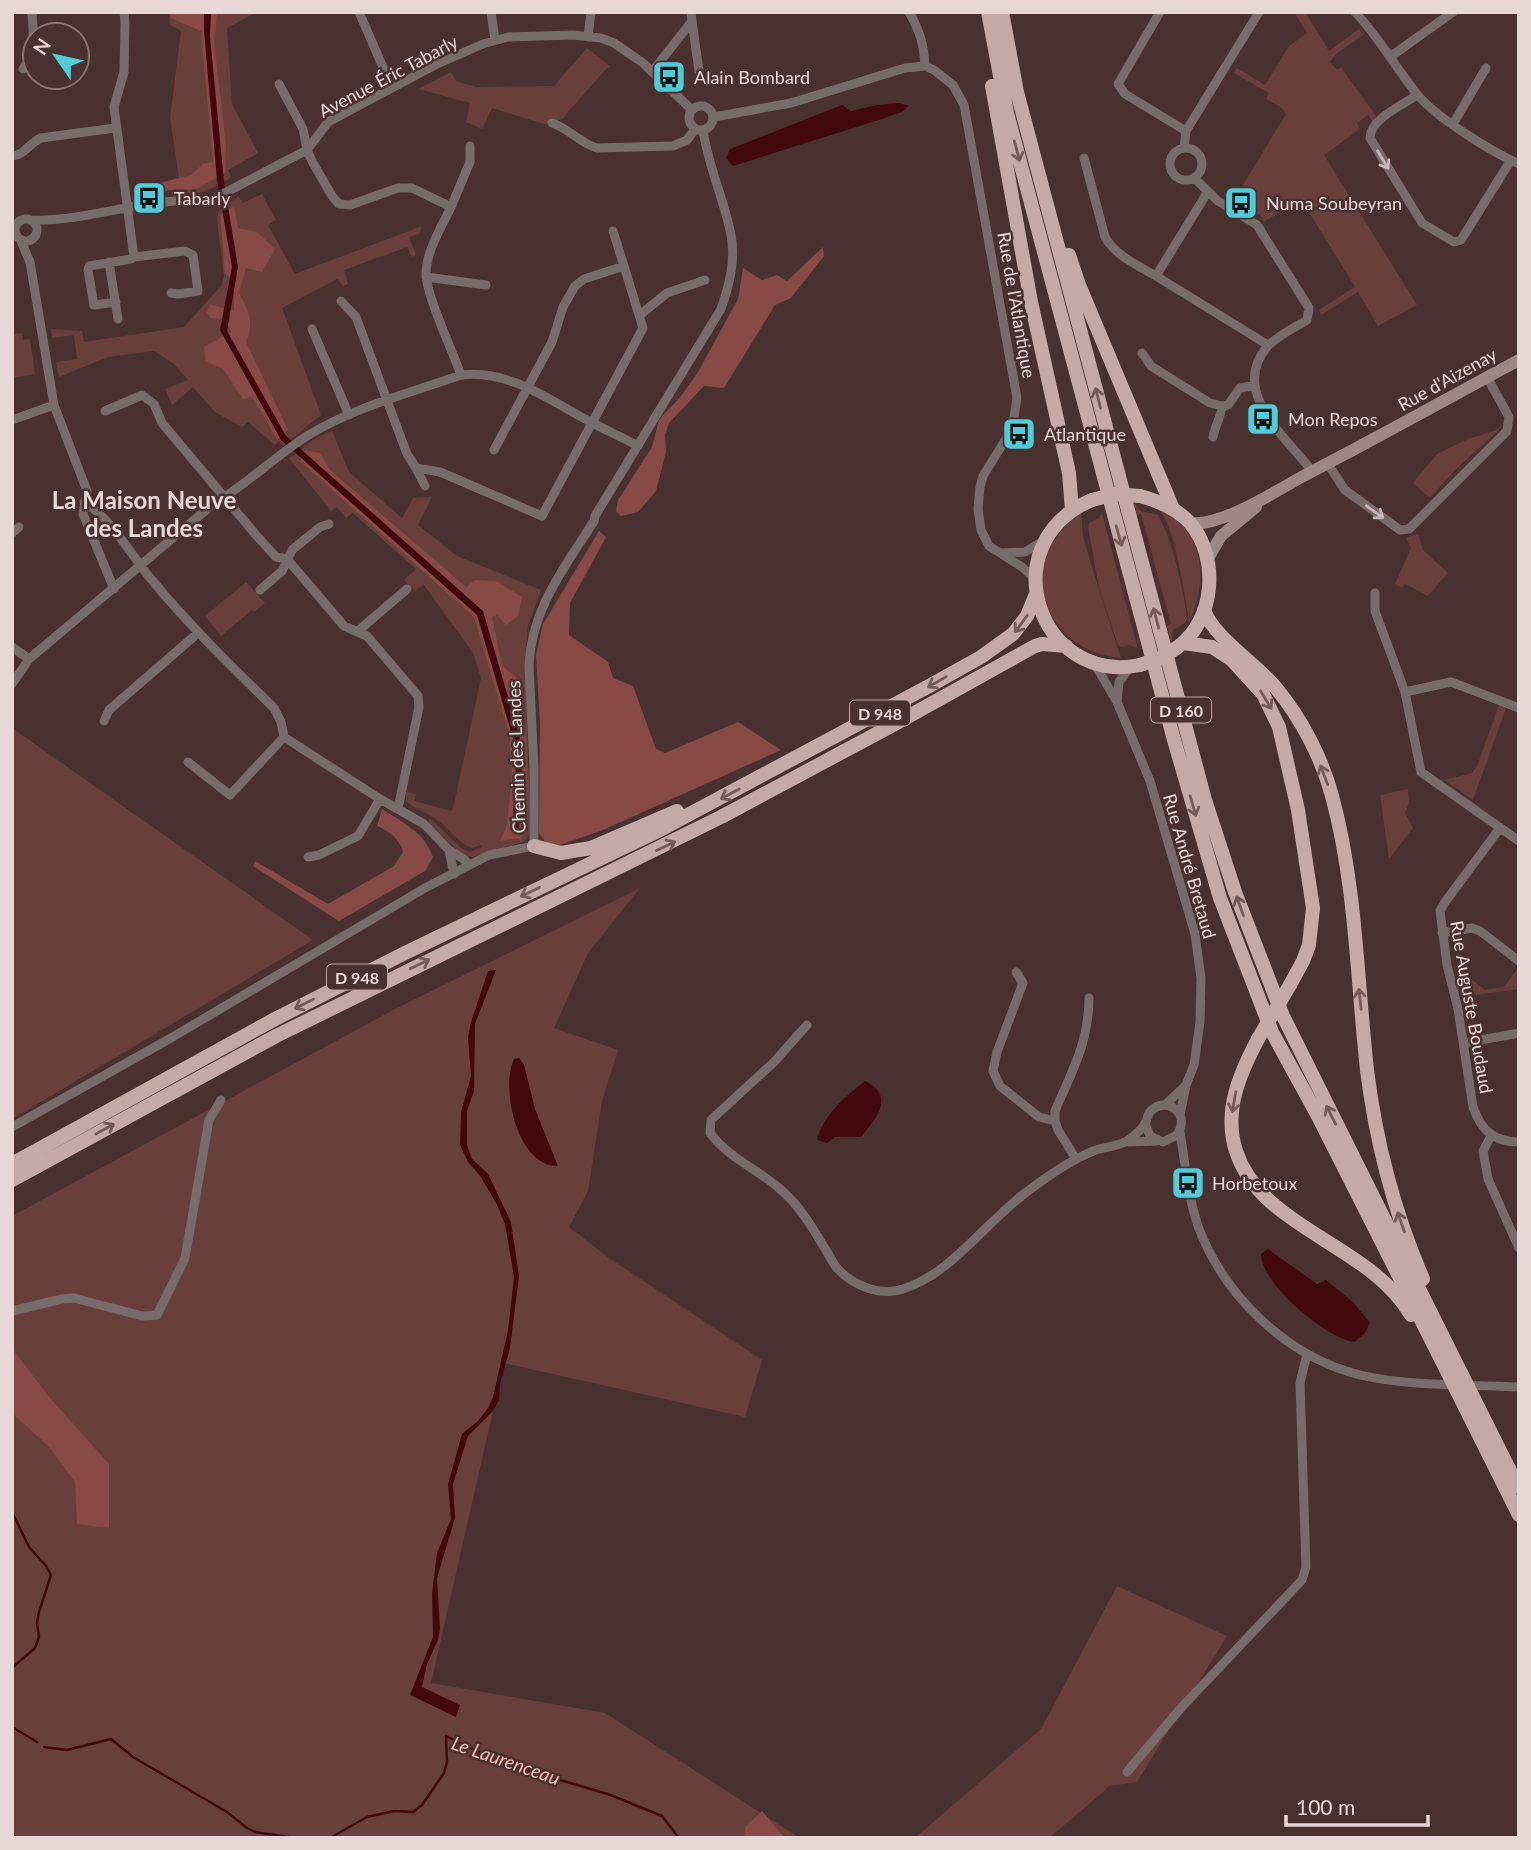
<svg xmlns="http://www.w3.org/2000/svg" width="1531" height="1850" font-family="Lato,sans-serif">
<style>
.green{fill:#693f3b}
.forest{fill:#884a46}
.water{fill:#41090b}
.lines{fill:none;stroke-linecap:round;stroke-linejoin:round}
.stream{stroke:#41090b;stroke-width:2.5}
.minor{stroke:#786c6b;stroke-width:9}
.secondary{stroke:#9c8987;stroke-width:12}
.trunk{stroke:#c4a9a7;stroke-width:14}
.trunk-bridge{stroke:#c4a9a7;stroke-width:14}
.oneway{stroke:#735b59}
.oneway2{stroke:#c6b7b6}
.labels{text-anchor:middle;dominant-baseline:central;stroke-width:5;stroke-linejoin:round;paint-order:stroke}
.shield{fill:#48312f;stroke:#b7a5a4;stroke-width:2}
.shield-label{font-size:16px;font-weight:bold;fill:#e7d7d6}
.street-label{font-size:18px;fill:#e7d7d6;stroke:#48312f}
.poi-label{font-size:18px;fill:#e7d7d6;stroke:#48312f;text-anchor:start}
.water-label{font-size:19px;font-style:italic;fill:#f5bbb5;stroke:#48312f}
.district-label{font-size:24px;font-weight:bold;fill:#e7d7d6;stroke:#48312f}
</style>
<rect width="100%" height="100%" fill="#48312f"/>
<!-- green -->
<path class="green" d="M169 12 255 13 227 28 232 104 258 153 228 170 231 177C228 181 205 192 199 193 194 194 186 192 181 192L170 118 181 31 170 25Z
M1294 12H1305L1329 51 1359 29 1363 35 1336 54 1330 62 1337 70 1341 67 1378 119 1373 122 1368 115 1357 123 1360 129 1324 155 1417 305 1378 326 1358 292 1321 315 1319 310 1355 287 1301 199 1264 222 1262 217 1235 198 1286 114 1282 108 1266 99 1269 93 1234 73 1237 68 1265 85 1289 46 1307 33Z
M587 48 611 67 607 68 562 119 544 124 492 108 482 129 466 122 470 103 418 89 451 72 456 81 476 87 554 86Z
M262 194 276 220 268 225 295 274 422 226 419 234 409 237 416 255 412 257 407 247 344 270 348 284 343 286 337 279 282 308 321 415 283 446 279 441 275 445 248 422 242 427 215 412 193 387 172 405 165 389 188 380 174 364 154 351 108 357 59 377 56 362 77 359 74 335 52 338 51 329 82 331 84 342 184 327 221 286 224 276 217 220 218 212 238 196 243 203Z
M22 333 23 340 30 339 35 374 12 378V334Z
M1500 429 1455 470 1430 498 1413 483 1437 454 1468 439Z
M332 431 349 472 402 518 413 498 432 497 418 525 457 556 541 590 528 626 525 655 530 817 529 836 523 842 472 857 461 854 428 822 430 818 461 848 470 852 482 847 481 845 472 848C456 842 450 828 436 819 426 812 415 809 406 801V792L416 794 414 801 451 811 453 809 481 678 473 653 424 585 415 591 404 580 416 569 353 513 346 518 337 507 331 511 289 458 313 440Z
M1134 502 1141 511 1158 515C1171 537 1185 592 1187 619L1185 623 1173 630 1171 642 1167 626 1171 624 1141 514 1137 515Z
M1160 511C1206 527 1208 585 1189 621 1186 599 1174 524 1160 511Z
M1081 513 1083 536 1091 564 1121 658C1065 655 1023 598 1051 545 1059 532 1069 523 1081 513Z
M1102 513 1135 638 1138 648 1129 645 1122 647 1118 645 1099 588 1088 527 1089 523 1098 519Z
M1418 534 1423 550 1448 573 1428 596 1405 584 1402 588 1395 584 1411 548 1406 538Z
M246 582 265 603 254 612 252 610 221 636 205 616Z
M1499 705 1506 708 1473 800 1445 780 1472 773 1477 766Z
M12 728 313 940 12 1119Z
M1408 789 1409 803 1405 813 1413 828 1389 859 1380 795Z
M640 888 588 953 554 1028 618 1050 602 1101 588 1191 569 1227 609 1258 762 1360 745 1417 504 1363 431 1683 605 1713 800 1838H12V1216L397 1008Z
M1457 968 1485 990 1504 987 1518 968 1519 989 1461 997Z
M1117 1586 1227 1636 1137 1782 1110 1786 1049 1838H915L1041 1729Z"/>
<!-- forest -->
<path class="forest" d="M171 12H217L214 42 226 146 225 173 196 189 138 192 140 188 191 175 203 164 213 162 201 31 171 18Z
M234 207 238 228 257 232 275 249 262 272 246 268 239 293C248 310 255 323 246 342L288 430 277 439 252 397 243 399 223 369 205 361 204 347 231 332 225 319 211 318 206 312 210 305 234 310V282L225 273 220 214Z
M823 247 824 256 791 298 775 305 724 388 704 386 669 423 665 435 666 452 656 491 638 512 621 516 616 511 618 500 652 447 659 420 681 396 698 372 738 299 743 268 762 280 777 275 787 281Z
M305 450 320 453 330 470 466 587 476 580 496 581 522 597 518 616 506 625 497 615 492 617 502 666 522 682 527 754 528 826 521 838 500 841 507 825 512 774 510 737 474 617 300 461Z
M599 531 606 537 570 603 569 635 608 662 613 678 633 686 656 749 665 753 738 722 781 750 603 830 560 845 546 843 539 833 540 724 536 655 543 624Z
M382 809C404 823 424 832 433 857L425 871 339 921 253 866 255 861 328 904 394 866 403 852C399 838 390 832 377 826Z
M12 1348 49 1397 109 1464V1528L77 1524 75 1482 48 1446 12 1413Z
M762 1811 785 1838H744L745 1827Z"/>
<!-- water -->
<path class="water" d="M204 12H211L210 36 224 182 238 267 227 331 286 436 483 611 520 738 522 776 519 830 512 831 516 776 514 742 477 615 281 440 220 330 232 267 217 180 204 31Z
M899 103 909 106 902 112 882 119 733 166 726 158 730 149 842 105 851 111 877 105Z
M496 970 475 1024 474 1091 467 1111V1145L472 1159 488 1174 511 1222 519 1276 510 1348 500 1384 499 1400 493 1411 468 1436 453 1484 455 1518 437 1578 440 1629 438 1640 427 1664 422 1687 460 1705 456 1717 410 1695 433 1637 432 1594 437 1553 451 1519 448 1484 462 1434 478 1421 488 1408 493 1397 508 1330 514 1277 505 1224 497 1205 481 1177 468 1162 460 1145 461 1112 471 1076 468 1037 471 1022 488 971Z
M519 1058 524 1065 535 1109 558 1166C518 1167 500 1089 514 1059Z
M865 1081C896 1096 876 1118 861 1137H835L827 1143 817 1140C824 1114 845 1097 865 1081Z
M1268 1249 1317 1284 1326 1280 1353 1302 1370 1323 1365 1333 1354 1342C1326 1338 1261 1284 1261 1254Z"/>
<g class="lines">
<!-- stream -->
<path class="stream" d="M12 1512 29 1547 46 1566 51 1575 39 1612 37 1623 39 1637 35 1648 12 1668
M12 1727 37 1742
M44 1747 67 1750 111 1739 133 1757 227 1812 247 1828 255 1832 295 1838
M330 1838 367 1817 394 1811 413 1812 422 1805 444 1773 447 1762 446 1736 487 1756 546 1776 608 1794 662 1816 679 1838"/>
<!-- minor -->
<path class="minor" d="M359 12 392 88
M491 12 495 40
M909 12C920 31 924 45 925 66
M1160 12 1118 84 1125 94 1186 131
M1355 12C1379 37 1395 67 1417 94 1435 117 1492 152 1519 164
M692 21 700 78
M588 37 591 12
M1390 57 1453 12
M23 69C37 51 33 33 32 12
M652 72 692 21 691 12
M279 84 303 129 307 150 313 163 332 196 339 204 350 205 398 188H412L451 207C442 226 427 250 426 272 425 293 453 352 461 375
M1417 95C1403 105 1370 119 1370 138L1422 223 1454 242 1461 240 1511 160
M689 118a12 12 0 1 1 24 0a12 12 0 1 1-24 0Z
M714 117 791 103 905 68 925 66 934 70 953 85 964 105 1017 398 1012 429 983 476 980 487 978 509 981 530 989 546 1022 567 1035 579
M552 123C568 128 580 143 597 148L673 146 687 140 695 129
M1453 124 1486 68
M1170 164a16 16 0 1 1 32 0a16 16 0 1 1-32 0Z
M1184 148 1186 131 1259 12
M12 156C25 155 29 143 41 138L115 128
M1084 158 1105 237C1116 256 1137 265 1156 276
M1194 178 1218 201 1257 225 1309 308 1307 320C1294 328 1277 336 1267 347 1229 392 1287 438 1312 471
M1207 193 1156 276 1268 345
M451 207 470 162V146
M15 230a11 11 0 1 1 22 0a11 11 0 1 1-22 0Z
M30 220C78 222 127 204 175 201 188 200 199 202 213 199L307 150 328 122 435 65 483 44 508 37 573 35 601 38 614 43 643 63 692 110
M613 231 624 266
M21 241 30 262 54 405 87 491 83 514 114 589
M134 257 185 251 193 255 198 291 178 294 171 293
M109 262 118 319
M426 277 486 285
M341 301 356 317 407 454 416 468 440 472 542 516 643 328 624 266 584 279 575 286 563 307 552 342 494 450
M116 302 94 305 88 270 89 266 131 259 134 257 114 107 124 72 125 24 124 12
M640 315 667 293 705 280
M312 329 349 415
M1142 353 1151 366 1210 403 1222 406
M105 411 142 395 154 404 162 423 256 535 276 557 287 559 344 626 367 636 418 696 419 707 398 809
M12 420 54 405
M1213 437C1215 425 1221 418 1222 406L1228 405 1240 388 1253 386
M1328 464 1345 490 1400 530 1409 529 1507 431 1509 417 1487 377
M416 468 425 486
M84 502C112 519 130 554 151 579 189 625 231 666 274 708L281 722 284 737 380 799 424 824 449 850 465 860 469 865
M12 533 19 527
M1001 553 1025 552 1043 541
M260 590 282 571 292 550 320 527 329 524
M1375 593V611L1405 692 1421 772 1519 841
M358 631 407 589
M12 647 29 659
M1093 661 1117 702 1150 781 1195 934 1201 978 1200 1022 1194 1065 1186 1085 1180 1115
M12 684 29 659 212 505C246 485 274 457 307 436 354 407 410 393 461 375 508 369 549 400 589 421 605 430 622 437 638 446
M1405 692 1451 682 1519 708
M1117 702 1119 682 1130 667
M104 721 109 710 198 633
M188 762 230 795 284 737
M1500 828 1445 902 1440 911 1447 965 1458 1009 1473 1107C1481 1130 1494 1142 1519 1142
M449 850 454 874
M308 857 319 855 358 836 380 799
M1442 933 1472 928 1480 931 1519 961
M1016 972 1023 983 997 1052 993 1071 1000 1086 1039 1117 1055 1121 1058 1130 1076 1159
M807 1025 774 1062 711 1120 710 1133C729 1158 755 1168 779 1188 805 1210 818 1238 836 1267 852 1285 879 1297 903 1289 953 1273 986 1221 1028 1191 1049 1175 1072 1159 1096 1150 1106 1147 1118 1146 1127 1141 1134 1136 1142 1130 1146 1122 1148 1117 1147 1113 1153 1109 1162 1102 1175 1105 1180 1115 1183 1123 1181 1129 1177 1135L1163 1142 1150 1136 1145 1123
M1464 1043 1519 1033
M1165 1105 1185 1086
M1055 1121V1111C1072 1071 1089 1042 1089 998
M12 1127 171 1038 425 888 489 855 534 846V768L529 666C531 609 565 567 594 521L595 516 721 309C729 286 736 260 731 235 724 199 708 166 703 130
M1180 1132C1185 1163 1188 1196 1198 1226 1224 1296 1287 1357 1360 1375 1412 1387 1466 1384 1519 1387
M1491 1136 1483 1151 1488 1179 1519 1248
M1124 1142 1157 1141
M12 1311 62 1299 74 1298 142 1316 157 1315 185 1258 209 1120 221 1100
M1127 1772 1180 1709 1302 1580 1306 1567 1300 1383 1307 1354"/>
<!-- secondary -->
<path class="secondary" d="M1190 523C1224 527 1281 487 1311 472 1381 436 1450 397 1519 360
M1207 560 1221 536 1256 507"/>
<!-- trunk -->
<path class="trunk" d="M988 12 1007 113 1174 740 1220 898 1272 1032 1319 1118 1448 1373
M1002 12 1017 92 1205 800 1235 892 1283 1016 1461 1373
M992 86 1031 302 1069 473 1072 510
M1069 255 1079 285 1173 509
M1140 496C1159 501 1178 509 1191 524 1219 558 1215 619 1179 646
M1092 500C990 543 1039 686 1140 665
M1204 610C1214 638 1257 664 1276 688 1301 718 1322 758 1332 796 1356 884 1357 979 1367 1070 1376 1142 1394 1212 1423 1279
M1183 643 1212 647 1232 660 1263 694 1279 727 1298 810 1313 908 1309 945 1303 961 1290 985
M534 846 561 853 591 848 677 811
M1258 1039C1240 1073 1223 1111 1236 1151 1261 1229 1370 1244 1411 1315
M12 1164 275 1019 405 953 658 831 931 685 981 657 1013 634 1027 616 1036 594
M12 1180 276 1036 721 817 893 725 1035 646 1042 644 1066 646
M1469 1415 1519 1515
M1509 1469 1519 1487"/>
<!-- trunk-bridge -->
<path class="trunk-bridge" d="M1092 500 1115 494 1140 496
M1140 665 1161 658 1178 647
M1258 1039 1290 985
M1448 1373 1469 1415
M1461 1373 1509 1469"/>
</g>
<!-- one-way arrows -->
<defs><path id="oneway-shaft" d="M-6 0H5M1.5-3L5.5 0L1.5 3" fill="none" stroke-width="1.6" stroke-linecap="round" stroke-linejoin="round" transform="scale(1.75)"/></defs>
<g class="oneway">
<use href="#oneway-shaft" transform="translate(1017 151) rotate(75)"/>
<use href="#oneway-shaft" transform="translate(1098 398) rotate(-104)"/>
<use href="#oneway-shaft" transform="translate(1119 536) rotate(75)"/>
<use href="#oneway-shaft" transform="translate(1156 618) rotate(-105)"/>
<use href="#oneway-shaft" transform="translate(1021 624) rotate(126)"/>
<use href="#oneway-shaft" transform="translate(937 682) rotate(150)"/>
<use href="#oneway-shaft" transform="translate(1266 700) rotate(59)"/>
<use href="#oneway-shaft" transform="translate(1324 775) rotate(-111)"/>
<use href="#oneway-shaft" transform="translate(730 794) rotate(152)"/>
<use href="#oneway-shaft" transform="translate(1193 806) rotate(74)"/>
<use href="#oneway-shaft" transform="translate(666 846) rotate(-26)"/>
<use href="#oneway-shaft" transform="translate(530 892) rotate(154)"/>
<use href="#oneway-shaft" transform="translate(1240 906) rotate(-110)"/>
<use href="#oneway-shaft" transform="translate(420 964) rotate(-26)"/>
<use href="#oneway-shaft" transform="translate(1360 999) rotate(-96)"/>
<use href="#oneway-shaft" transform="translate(304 1004) rotate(153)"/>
<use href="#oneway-shaft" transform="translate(1234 1102) rotate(100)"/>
<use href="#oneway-shaft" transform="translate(1331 1115) rotate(-117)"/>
<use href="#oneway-shaft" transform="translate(105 1129) rotate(-29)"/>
<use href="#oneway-shaft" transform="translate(1401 1222) rotate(-109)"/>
</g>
<g class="oneway2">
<use href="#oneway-shaft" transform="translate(1383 160) rotate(59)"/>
<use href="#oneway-shaft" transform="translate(1375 512) rotate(36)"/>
</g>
<!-- icons -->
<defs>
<symbol id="bus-square" viewBox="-11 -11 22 22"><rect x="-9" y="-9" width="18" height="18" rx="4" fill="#52cbd8" stroke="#48312f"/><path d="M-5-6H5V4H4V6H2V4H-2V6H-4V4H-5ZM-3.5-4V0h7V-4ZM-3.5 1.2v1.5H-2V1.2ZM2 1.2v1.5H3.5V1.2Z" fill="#111"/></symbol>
</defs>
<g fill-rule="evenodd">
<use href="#bus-square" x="650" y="58" width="38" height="38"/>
<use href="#bus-square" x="130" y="179" width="38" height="38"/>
<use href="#bus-square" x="1222" y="184" width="38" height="38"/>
<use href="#bus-square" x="1244" y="400" width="38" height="38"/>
<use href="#bus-square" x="1000" y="415" width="38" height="38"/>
<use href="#bus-square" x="1169" y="1164" width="38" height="38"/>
</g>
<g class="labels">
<!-- shield labels -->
<g class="shield">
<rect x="1151" y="697.5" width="60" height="25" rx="5"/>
<rect x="850" y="700.5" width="60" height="25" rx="5"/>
<rect x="327" y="964.5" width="60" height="25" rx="5"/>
</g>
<g class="shield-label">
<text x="1181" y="710">D 160</text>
<text x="880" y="713">D 948</text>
<text x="357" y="977">D 948</text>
</g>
<!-- street labels -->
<g class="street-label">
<text transform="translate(388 76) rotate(-28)">Avenue Éric Tabarly</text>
<text transform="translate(1017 305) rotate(80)">Rue de l'Atlantique</text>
<text transform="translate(1447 379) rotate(-29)">Rue d'Aizenay</text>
<text transform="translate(516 757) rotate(-92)">Chemin des Landes</text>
<text transform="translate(1190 866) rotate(74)">Rue André Bretaud</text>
<text transform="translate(1472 1007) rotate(80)">Rue Auguste Boudaud</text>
</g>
<!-- poi labels -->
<g class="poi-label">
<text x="694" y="77">Alain Bombard</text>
<text x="174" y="198">Tabarly</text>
<text x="1266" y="203">Numa Soubeyran</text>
<text x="1288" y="419">Mon Repos</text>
<text x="1044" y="434">Atlantique</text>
<text x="1212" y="1183">Horbetoux</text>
</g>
<!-- water labels -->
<g class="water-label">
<text transform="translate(506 1760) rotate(19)">Le Laurenceau</text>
</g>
<!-- district labels -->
<g class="district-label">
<text x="144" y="499">La Maison Neuve<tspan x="144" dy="28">des Landes</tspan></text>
</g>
</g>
<!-- border -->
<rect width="1531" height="1850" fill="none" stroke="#e7d7d6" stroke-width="28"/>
<!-- north arrow -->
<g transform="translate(56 56) rotate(304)"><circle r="33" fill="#48312f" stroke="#887372" stroke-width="2"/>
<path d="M0-5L12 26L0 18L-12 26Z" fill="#52cbd8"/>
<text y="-10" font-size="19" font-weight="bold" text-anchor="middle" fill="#e7d7d6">N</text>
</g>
<!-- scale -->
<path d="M1286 1815v10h142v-10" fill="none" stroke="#e7d7d6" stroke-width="3.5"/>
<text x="1296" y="1815" font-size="21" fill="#e7d7d6" stroke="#48312f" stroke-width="5" paint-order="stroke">100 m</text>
</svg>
